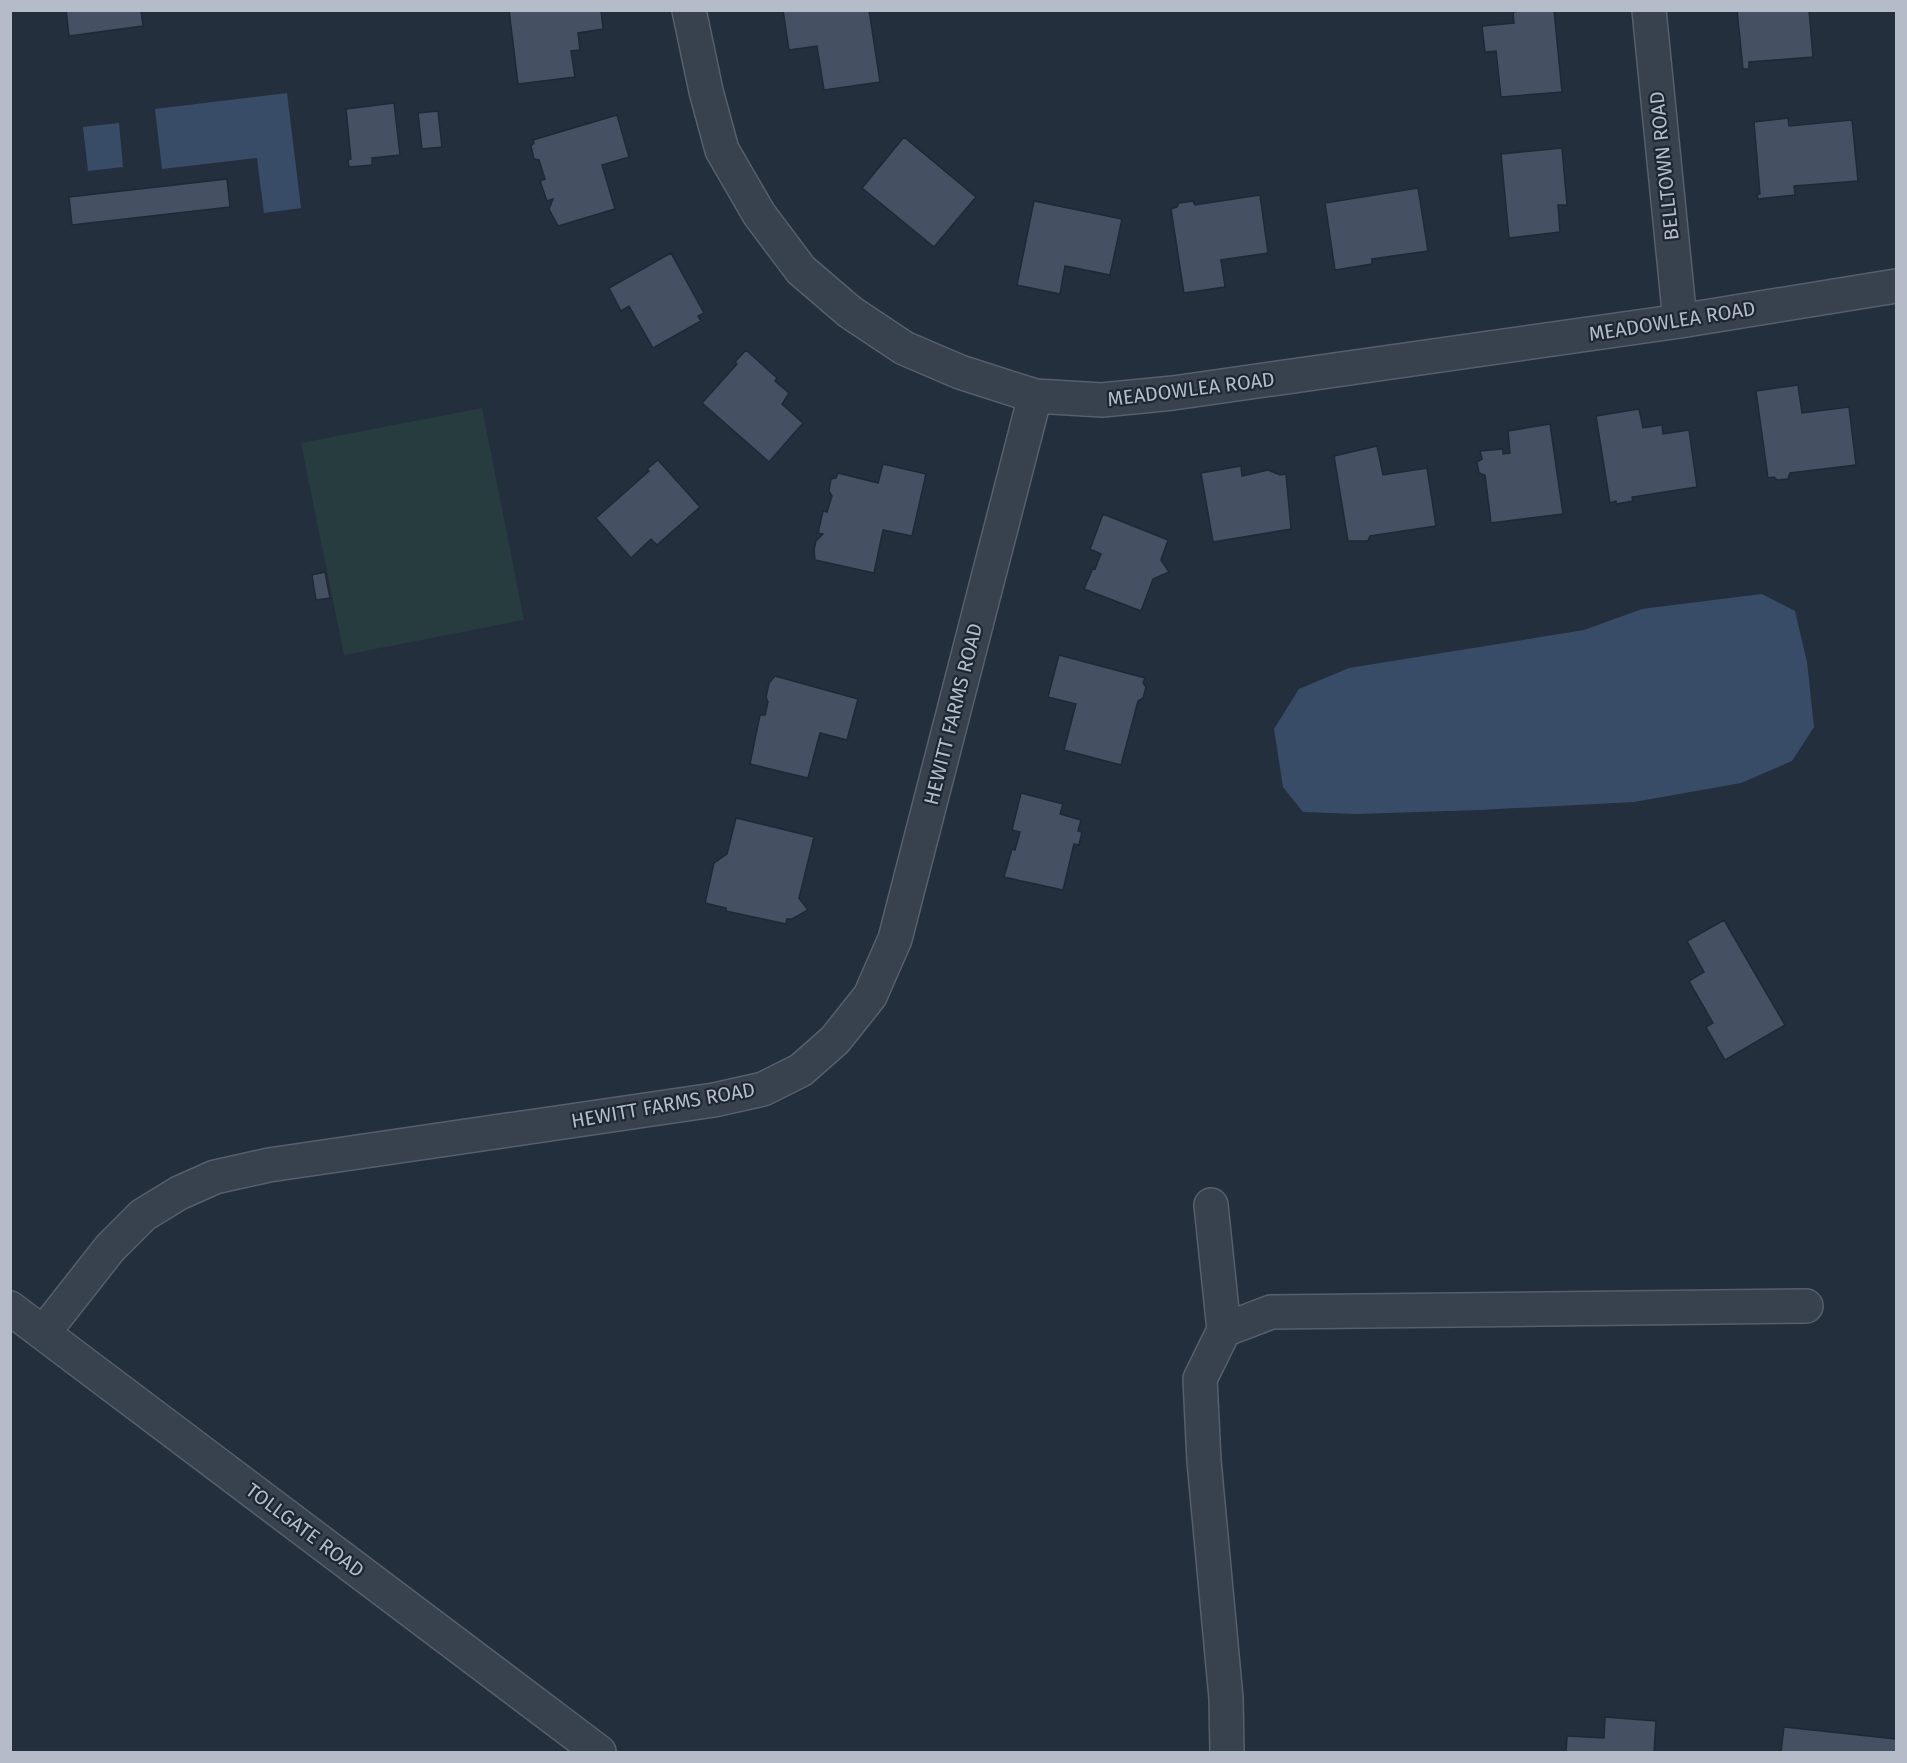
<svg xmlns="http://www.w3.org/2000/svg" width="1907" height="1763" font-family="'Fira Sans',sans-serif">
<style>
.green{fill:#263c3f}
.water{fill:#394c67}
.building{fill:#455162;stroke:#1f2835;stroke-width:1.5}
.lines{fill:none;stroke-linecap:round;stroke-linejoin:round}
.minor-casing{stroke:#565f6c;stroke-width:36}
.minor{stroke:#38414e;stroke-width:33}
.labels{text-anchor:middle;dominant-baseline:central;stroke-width:4.5;stroke-linejoin:round;paint-order:stroke}
.street-label{font-size:20px;fill:#b4bcc9;stroke:#1d2633}
</style>
<rect width="100%" height="100%" fill="#242f3e"/>
<!-- green -->
<path class="green" d="M482 408 524 620 344 655 301 443Z"/>
<!-- water -->
<path class="water" d="M287 93 301 208 264 213 257 158 162 169 155 109Z
M119 123 123 167 88 171 83 127Z
M1762 594 1795 611 1807 662 1814 727 1792 761 1741 783 1634 802 1479 810 1357 814 1303 812 1283 787 1274 729 1299 689 1349 668 1584 630 1642 609Z"/>
<!-- building -->
<path class="building" d="M66 10H141L143 26 69 36Z
M509 10H601L603 29 578 33 580 50 571 51 575 77 518 84Z
M783 10H869L880 82 824 90 817 46 789 50Z
M1525 10H1554L1562 92 1501 97 1496 51 1485 52 1482 26 1514 23 1513 12Z
M1737 10H1809L1813 57 1749 62V69H1743Z
M394 103 400 155 372 158V165L349 167 348 160 351 159 346 109Z
M438 111 442 147 422 149 418 113Z
M617 115 629 157 602 165 615 209 558 226 549 209 553 199 547 201 540 181 545 179 539 160 534 159 531 146 534 143 533 140Z
M1788 118 1789 126 1852 120 1858 181 1794 186 1795 195 1758 199 1757 194H1760L1754 122Z
M904 137 976 197 934 247 862 188Z
M1562 148 1567 205H1558L1560 232 1509 238 1501 154Z
M227 179 230 207 72 225 69 197Z
M1418 188 1428 251 1372 259V264L1335 270 1325 203Z
M1260 195 1268 253 1221 260 1225 287 1184 293 1171 209 1177 207 1179 203 1193 201 1195 205Z
M1034 201 1122 219 1110 275 1065 266 1060 294 1017 285Z
M671 253 704 313 698 316 701 321 653 348 629 306 621 311 609 288Z
M746 350 777 378 775 381 789 393 782 404 803 423 769 462 702 403 737 364 735 362Z
M1798 385 1802 413 1849 407 1856 465 1790 473 1788 479 1777 480 1774 477 1768 478 1756 391Z
M1639 409 1643 428 1662 425 1663 434 1689 430 1697 487 1632 497 1633 501 1616 504V501L1610 503 1596 416Z
M1550 424 1563 514 1491 523 1485 475 1479 473 1477 462 1482 459 1480 451 1503 449V454L1510 453 1508 431Z
M1377 446 1383 475 1427 468 1436 526 1370 536 1368 541H1348L1334 456Z
M658 460 700 507 657 545 651 539 631 558 596 518 649 471 647 469Z
M883 464 926 474 912 536 883 530 874 573 815 560 814 550 816 541 823 534 818 533 823 511 827 512 832 496 829 491 831 479 836 478 838 473 878 483Z
M1241 466 1242 476 1268 470 1280 475 1286 474 1291 529 1213 542 1201 473Z
M1103 514 1168 540 1161 560 1169 572 1153 579 1141 611 1084 589 1093 568 1095 569 1101 554 1090 549Z
M325 572 330 598 316 600 312 575Z
M1059 655 1145 678 1143 683 1146 687 1143 698 1138 701 1121 765 1064 750 1076 704 1048 697Z
M775 676 858 699 847 740 820 733 808 778 750 764 760 715H765L768 702 766 697 769 683Z
M1021 793 1063 804 1060 814 1081 820 1078 831 1082 832 1079 845 1074 844 1063 890 1004 877 1012 849 1015 850 1020 832 1012 830Z
M736 818 814 837 799 898 808 910 792 919H787L786 924 726 911V908L705 903 714 863 727 854Z
M1724 920 1785 1025 1725 1060 1706 1027 1713 1023 1689 981 1704 972 1687 941Z
M1605 1717 1656 1721 1654 1752H1566L1567 1736 1604 1738Z
M1784 1727 1896 1739V1752H1781Z"/>
<g class="lines">
<defs>
<path id="minor" d="M689 10 706 91 722 150 759 214 801 270 850 312 904 348 960 372 1035 396 1102 400 1173 393 1680 321 1896 286
M1649 10 1680 321
M1211 1205 1224 1330
M10 1308 599 1752
M44 1332 110 1248 143 1215 179 1193 215 1177 269 1165 714 1100 763 1089 801 1070 835 1040 870 996 895 939 1035 396
M1227 1752 1226 1698 1204 1461 1200 1379 1224 1330 1271 1312 1806 1306"/>
</defs>
<!-- minor casing -->
<use href="#minor" class="minor-casing"/>
<!-- minor -->
<use href="#minor" class="minor"/>
</g>
<g class="labels">
<!-- street labels -->
<g class="street-label">
<text transform="translate(1664 166) rotate(-96)">BELLTOWN ROAD</text>
<text transform="translate(1672 321) rotate(-9)">MEADOWLEA ROAD</text>
<text transform="translate(1191 389) rotate(-7)">MEADOWLEA ROAD</text>
<text transform="translate(953 714) rotate(-76)">HEWITT FARMS ROAD</text>
<text transform="translate(663 1105) rotate(-10)">HEWITT FARMS ROAD</text>
<text transform="translate(305 1530) rotate(37)">TOLLGATE ROAD</text>
</g>
</g>
<!-- border -->
<rect width="1907" height="1763" fill="none" stroke="#b4bcc9" stroke-width="24"/>
</svg>
